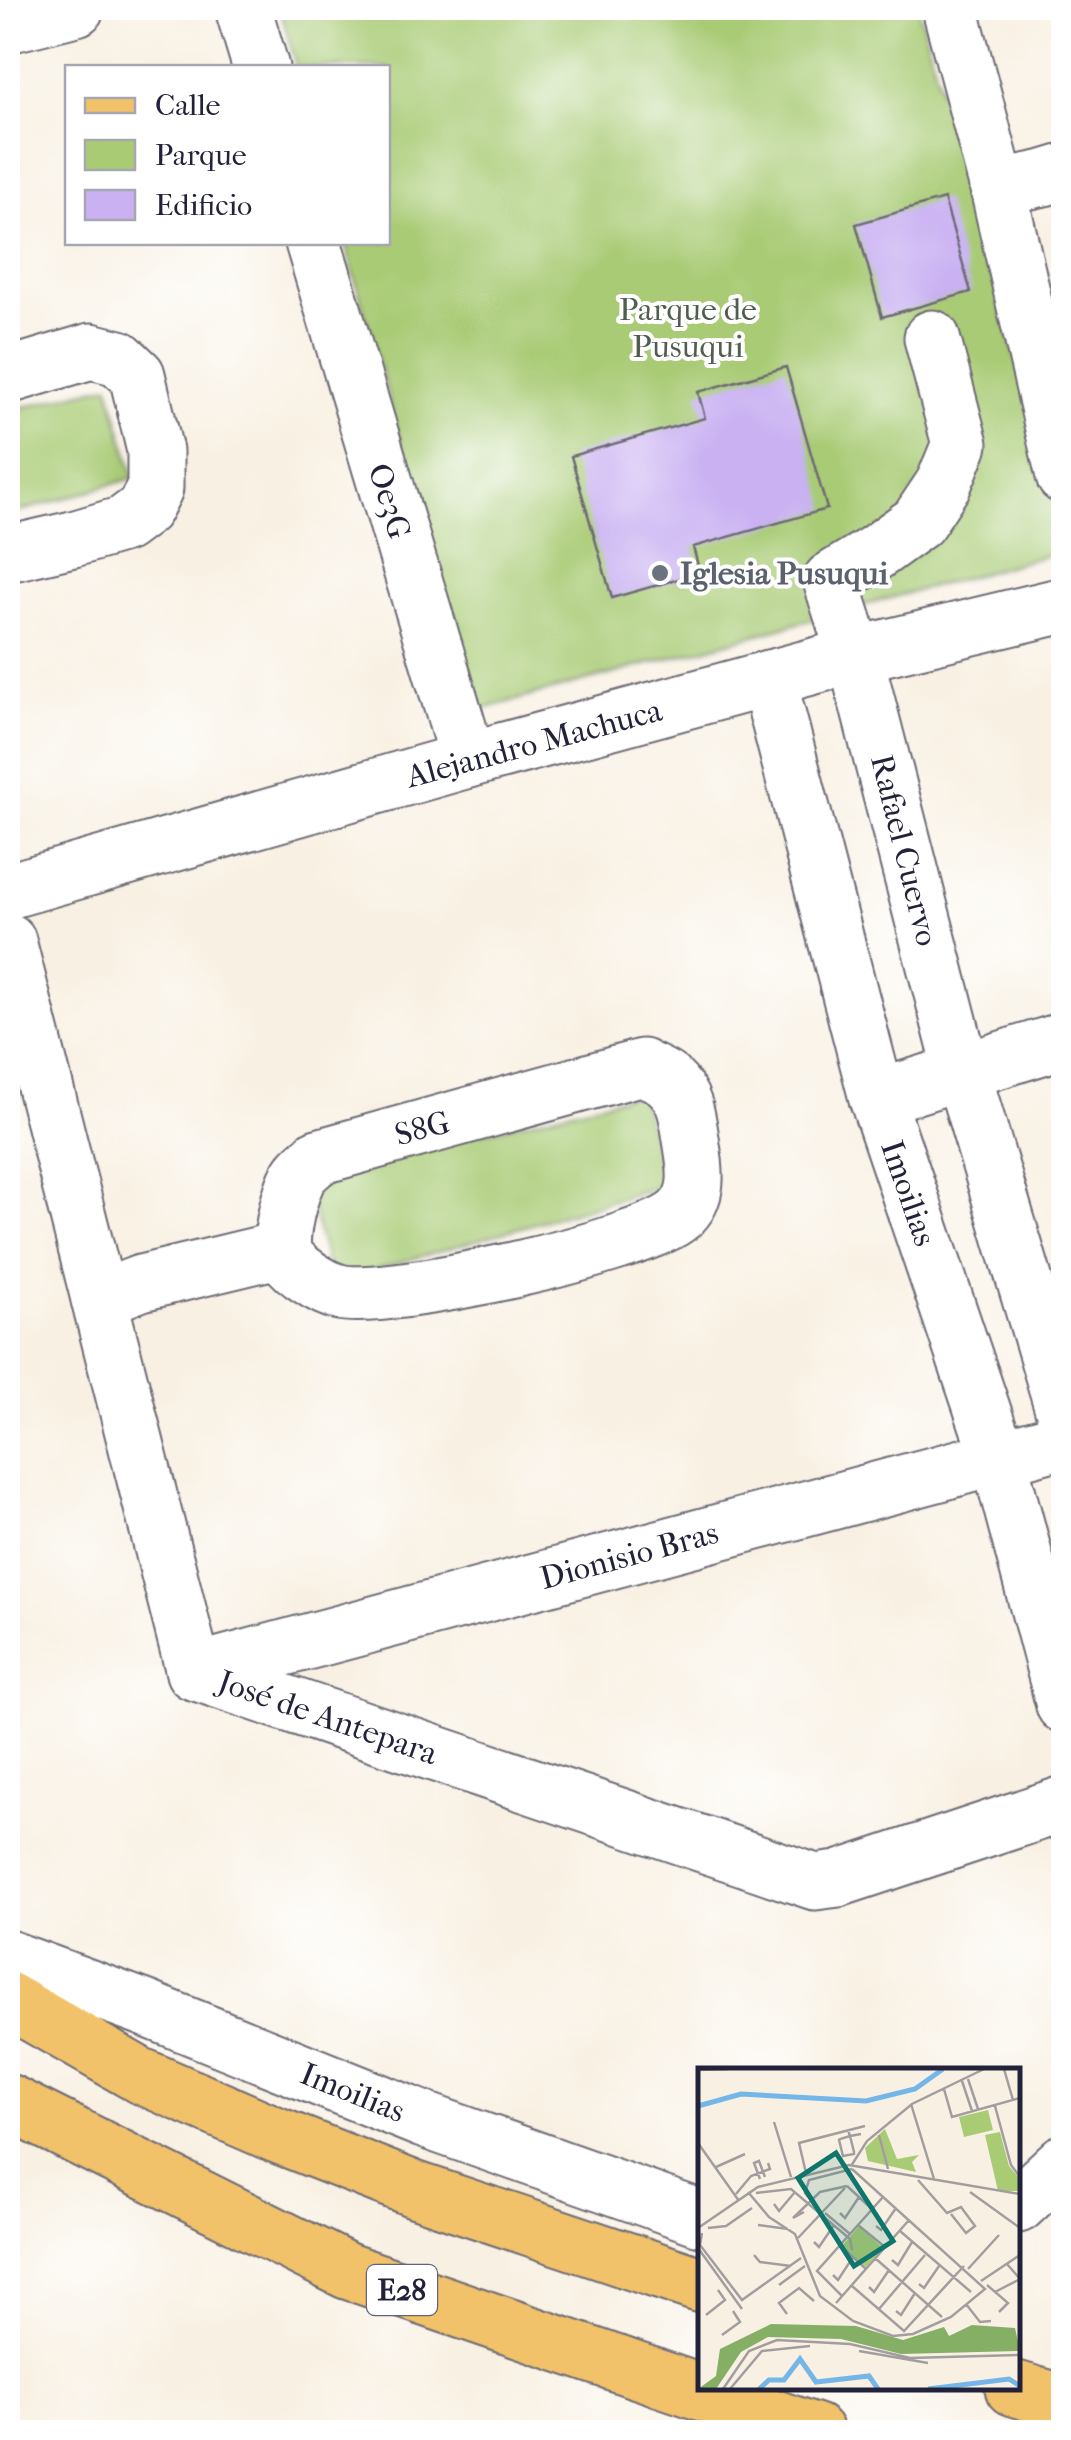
<svg xmlns="http://www.w3.org/2000/svg" width="1071" height="2440" viewBox="0 0 1071 2440" font-family="'IM FELL French Canon',serif">
	<rect width="100%" height="100%" fill="#fff"/>
	<filter id="ink" filterUnits="userSpaceOnUse"><feTurbulence type="fractalNoise" baseFrequency=".01" numOctaves="2"/><feDisplacementMap in="SourceGraphic" scale="20" xChannelSelector="R" yChannelSelector="G"/><feConvolveMatrix kernelMatrix="1 2 1 2 8 2 1 2 1" color-interpolation-filters="sRGB"/></filter>
	<filter id="wash" filterUnits="userSpaceOnUse"><feTurbulence type="fractalNoise" baseFrequency=".0048" numOctaves="4" result="noise"/><feDisplacementMap in="SourceGraphic" scale="40" xChannelSelector="R" yChannelSelector="G"/><feGaussianBlur stdDeviation="2.25" result="paint"/><feColorMatrix in="noise" values="0 0 0 0 0 0 0 0 0 0 0 0 0 0 0 0 0 1.4 0 .05"/><feComposite in="paint" operator="in"/></filter>
	<g filter="url(#wash)">
		<rect width="100%" height="100%" fill="#f8f0e2"/>
		<g fill="#a9cb74" stroke="#667658" stroke-width="2.5">
			<path d="M280 8H918L1063 528V551L476 711 345 243 388 242V68L296 67Z"/>
			<path d="M109 385 134 478 8 515V411Z"/>
			<path d="M640 1093 665 1185 331 1283 304 1177Z"/>
		</g>
		<g id="blocks">
			<g fill="#c9b1f2">
				<path d="M944 199 971 292 882 317 856 224Z"/>
				<path d="M786 367 827 509 693 547 700 573 612 598 571 456 705 418 698 392Z"/>
			</g>
		</g>
	</g>
	<g filter="url(#ink)">
		<use href="#blocks" fill-opacity="0" stroke="#6d6a75" stroke-width="2.5"/>
		<g fill="none" stroke-linecap="round" stroke-linejoin="round">
			<g stroke="#6d6a75" stroke-width="59">
				<g id="minor">
					<path d="M243 8 261 68"/>
					<path d="M950 8 998 188 1064 476"/>
					<path d="M8 25 76 8"/>
					<path d="M998 188 1044 178 1064 172"/>
					<path d="M313 242 468 760"/>
					<path d="M932 338 960 444 944 483 918 522 875 553 831 580 855 655 962 1071 1064 1412"/>
					<path d="M8 376 91 351 119 358 137 375 155 451V488L144 509 124 524 73 539 8 554"/>
					<path d="M768 678 877 1098 998 1456 1064 1705"/>
					<path d="M8 891 468 760 855 655 1064 605"/>
					<path d="M8 941 194 1672"/>
					<path d="M642 1067C650 1072 662 1075 669 1082 687 1098 688 1122 692 1145 696 1170 700 1197 679 1215 643 1247 386 1304 339 1292 322 1288 291 1268 284 1253 278 1238 291 1186 301 1173 306 1167 313 1162 318 1157Z"/>
					<path d="M877 1098 1064 1040"/>
					<path d="M99 1299 141 1283 282 1249"/>
					<path d="M194 1672 815 1882 838 1879 1064 1804"/>
					<path d="M194 1672 1064 1440"/>
					<path d="M8 1958 142 2007 424 2120 701 2218"/>
					<path d="M1018 2205 1064 2162"/>
				</g>
			</g>
			<g stroke="#6d6a75" stroke-width="59">
				<g id="major">
					<path d="M8 2000 139 2075 277 2135 414 2189 701 2285"/>
					<path d="M8 2102 347 2271 816 2432"/>
					<path d="M1013 2388 1064 2403"/>
				</g>
			</g>
			<use href="#minor" stroke="#fff" stroke-width="55"/>
			<use href="#major" stroke="#f2c26a" stroke-width="55"/>
		</g>
	</g>
	<circle fill="#6b7280" stroke="#fff" stroke-width="4" cx="660" cy="573" r="10"/>
	<g text-anchor="middle" stroke-width="8" stroke-linejoin="round" paint-order="stroke">
		<rect fill="#fff" stroke="#646476" stroke-width="2.5" x="367" y="2265" width="70" height="50" rx="8"/>
		<g font-size="30" font-weight="bold" fill="#22223b">
			<text x="402" y="2300">E28</text>
		</g>
		<g font-size="32" fill="#515d4f" stroke="#fff">
			<text x="688" y="320">Parque de<tspan x="688" dy="37">Pusuqui</tspan></text>
		</g>
		<g font-size="32" fill="#22223b" stroke="#fff">
			<text transform="translate(390 501) rotate(73)" y="11">Oe3G</text>
			<text transform="translate(534 743) rotate(-15)" y="11">Alejandro Machuca</text>
			<text transform="translate(905 850) rotate(76)" y="11">Rafael Cuervo</text>
			<text transform="translate(422 1128) rotate(-15)" y="11">S8G</text>
			<text transform="translate(909 1193) rotate(71)" y="11">Imoilias</text>
			<text transform="translate(629 1555) rotate(-15)" y="11">Dionisio Bras</text>
			<text transform="translate(328 1717) rotate(19)" y="11">José de Antepara</text>
			<text transform="translate(353 2092) rotate(22)" y="11">Imoilias</text>
		</g>
		<g font-size="32" font-weight="bold" fill="#5b616d" stroke="#fff" text-anchor="start">
			<text x="680" y="584">Iglesia Pusuqui</text>
		</g>
	</g>
	<g transform="translate(698 2068)">
		<rect width="322" height="322" fill="#f8f0e2"/>
		<path d="M290 42 295 62 266 69 261 49ZM187 61 199 91 221 87 214 94 218 104 170 93 167 80ZM302 64 311 98 322 111V123H300L287 67ZM161 158 185 180 168 199 144 178Z" fill="#a9cb74"/>
		<path d="M73 256 158 258 205 272 246 259 251 268 274 257 317 260 322 283 203 286 143 271 70 269 43 284 18 321H0L18 308 22 281Z" fill="#86af66"/>
		<path fill="none" stroke="#75b6e9" stroke-width="5" d="M0 38 43 26 168 33 217 21 245 1M61 321 71 312H86L102 291 118 314 171 308 180 321M230 321 311 311 322 318"/>
		<path fill="none" stroke="#a29e9f" stroke-width="2.5" d="M306 1 315 32M0 2 31 1M270 11 280 41M264 13 274 43M246 21 254 49 322 30M213 36 236 111M297 38 313 97 322 109M76 54 93 109M150 62 152 68 156 84V86L145 88 141 72 142 71 152 68 163 66M181 67 190 101M0 75 41 133M153 98 169 73 214 36 286 1M18 99 47 86M108 105 101 75 167 58M62 111 56 95 61 93 67 109M220 112 249 145 263 139 277 158 268 165 253 146M149 118 174 141M50 124 71 149 97 166 122 228 155 253 195 268 215 266 253 249 287 221 154 101M272 124 322 160M58 125 93 121 152 171 154 182M38 126 53 108 72 101 70 95M115 135 107 125 111 112 154 101M76 136 81 143 97 124M106 144 95 150 122 124 149 118M127 145 152 166M142 145 147 150 161 129M60 157 90 161M160 157 187 179M178 158 183 162 198 140M0 160 60 119 151 97 322 126M10 160 28 158 54 140M202 163 273 224M4 165 2 177 44 232 103 190M100 170 147 120M116 174 121 179 136 157M142 177 168 201M0 180 44 241M177 190 244 249M194 192 200 197 214 174M61 193 56 187 62 194 93 198M270 201 301 167M135 207 140 212 155 189M283 213 322 187M221 216 226 220 241 198M81 217 107 198M289 217 310 235 301 244M154 218 206 263 266 198M171 219 176 224 191 202M297 224 322 211 309 196M144 228 119 203 185 129M138 235 211 152M268 236 282 254 293 253M181 241 227 187M198 243 203 247 217 225M89 246 81 235 101 220 116 233M8 247 27 232 20 222M24 267 42 254 35 243M161 283 230 295M25 321 51 283 79 272 152 276 212 290 322 287M32 321 64 283 112 278"/>
		<path fill="#0f766e" fill-opacity="0.15" stroke="#0f766e" stroke-width="5" d="M138 85 195 173 156 198 100 110Z"/>
		<rect width="322" height="322" fill="none" stroke="#22223b" stroke-width="5"/>
	</g>
	<rect width="1071" height="2440" fill="none" stroke="#fff" stroke-width="40"/>
	<rect x="65" y="65" width="325" height="180" fill="#ffffff" stroke="#a7a7b1" stroke-width="2.5"/>
	<rect x="85" y="98" width="50" height="15" fill="#f2c26a" stroke="#a7a7b1" stroke-width="2.5"/>
	<text x="155" y="115" font-size="30" fill="#22223b">Calle</text>
	<rect x="85" y="140" width="50" height="30" fill="#a9cb74" stroke="#a7a7b1" stroke-width="2.5"/>
	<text x="155" y="165" font-size="30" fill="#22223b">Parque</text>
	<rect x="85" y="190" width="50" height="30" fill="#c9b1f2" stroke="#a7a7b1" stroke-width="2.5"/>
	<text x="155" y="215" font-size="30" fill="#22223b">Edificio</text>
</svg>
